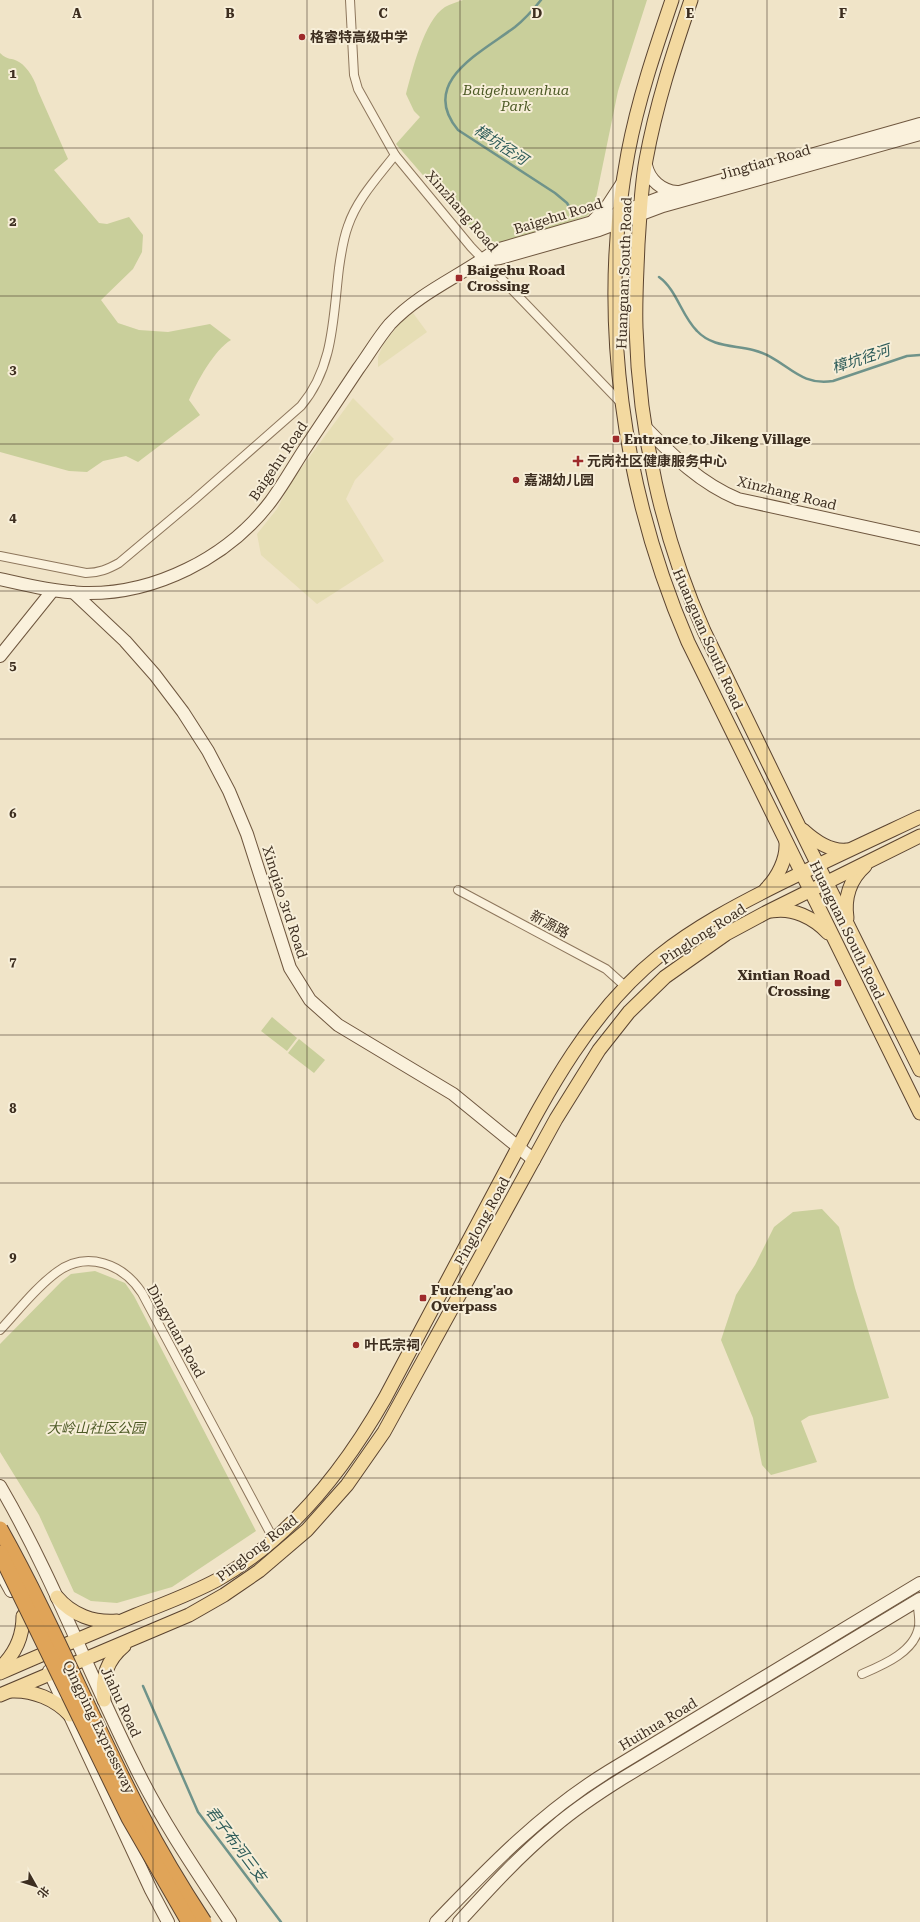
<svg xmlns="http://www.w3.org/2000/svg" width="920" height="1922" viewBox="0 0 920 1922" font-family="'Roboto Serif','Noto Sans SC',serif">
	<rect width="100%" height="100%" fill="#f0e4c8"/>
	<g fill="#e6deb5">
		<path d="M413 313 427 332 378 367V357L383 345 399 324Z"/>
		<path d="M353 398 394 439 355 480 346 499 384 561 317 604 261 555 257 534 277 509 291 482Z"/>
	</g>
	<g fill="#c9cf9b">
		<path d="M463 0H647L618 91 596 198 593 209 587 216 486 248 396 144 420 117 414 111 406 94C412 72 424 20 445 7 450 4 457 2 463 0Z"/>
		<path d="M0 53C8 61 11 57 19 62 28 67 36 82 38 91L68 159 54 170 99 223 107 224 129 217 143 235 142 252 133 269 101 300 118 323 139 330 168 332 210 324 231 340C214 350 197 382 189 400L200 415 138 462 126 456 103 461 87 472 69 471 0 452Z"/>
		<path d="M272 1017 297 1038 287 1051 261 1031Z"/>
		<path d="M299 1039 325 1060 314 1073 288 1053Z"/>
		<path d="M822 1209 839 1227 855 1288 889 1398 809 1416 801 1421 817 1462 771 1475 762 1465 753 1418 721 1340 736 1295 755 1265 774 1227 793 1212Z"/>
		<path d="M95 1271 125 1283 134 1296 256 1531 172 1587 117 1603 91 1601 74 1592 39 1515 0 1452V1344L62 1281 71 1274Z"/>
	</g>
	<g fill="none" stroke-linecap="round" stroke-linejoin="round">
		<g stroke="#6f938a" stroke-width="2.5">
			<path d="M541 0C533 10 525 19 515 27 482 52 418 82 458 130L555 193 567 203 574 215"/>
			<path d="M659 277C677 290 681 315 697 331 712 347 733 345 753 350 786 358 797 387 833 381L907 356 920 355"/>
			<path d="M143 1686 198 1812 281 1922"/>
		</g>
		<g stroke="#8d765c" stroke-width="10">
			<g id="street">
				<path d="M350 0 354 75 358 89 395 155 471 247 622 404"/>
				<path d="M0 556 86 573C99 573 108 569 119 563L194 500 301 406C334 367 333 317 339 268 341 254 343 239 348 226 357 199 378 177 395 155"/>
				<path d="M458 890 606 969 626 987"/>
				<path d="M0 1330C18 1311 35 1288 57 1272 87 1250 123 1264 142 1293L274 1540"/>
				<path d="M862 1674C883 1665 915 1652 919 1626 920 1618 918 1609 917 1601"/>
			</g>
		</g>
		<g stroke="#6f573f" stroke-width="14">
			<g id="secondary">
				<path d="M646 165C649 180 662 191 677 192"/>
				<path d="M594 220 606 208 623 182"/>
				<path d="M484 260 500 258 599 230 663 206 920 134"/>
				<path d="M646 428C674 457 700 483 738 499L920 539"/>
				<path d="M0 579C27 585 55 592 83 593 154 595 228 558 271 501 283 485 293 467 304 450 322 423 340 396 358 369 369 354 378 338 390 324 420 292 461 276 496 250L603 219 662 197 920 124"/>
				<path d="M73 592 125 641 155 675 183 712 208 751 229 791 247 834 290 968 310 1000 338 1025 453 1094 534 1160"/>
				<path d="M0 656 53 590"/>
				<path d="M0 1486C52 1575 88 1672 134 1764 161 1820 196 1871 230 1922"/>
				<path d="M0 1571 11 1591"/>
				<path d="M49 1671 151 1890 168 1922"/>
				<path d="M436 1922C490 1866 542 1812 609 1771L920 1583"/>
				<path d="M459 1922C489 1889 519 1856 554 1827 575 1809 599 1793 623 1778L920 1599"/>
			</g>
		</g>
		<g stroke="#5b4430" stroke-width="15">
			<g id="primary">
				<path d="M672 0C655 50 638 100 628 153 597 316 623 491 688 642L920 1113"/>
				<path d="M691 0C673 53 656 105 646 160 641 187 640 216 638 244 637 272 635 300 636 328 639 431 662 537 704 631L811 851 920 1070"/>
				<path d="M803 830C815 841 830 852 847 850"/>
				<path d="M766 889C778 877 787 859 786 842"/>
				<path d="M772 911C792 907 814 918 828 933"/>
				<path d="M847 918C844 898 850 879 865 866"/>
				<path d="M57 1597C72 1615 94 1623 117 1621"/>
				<path d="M0 1668C15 1654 23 1637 23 1616"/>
				<path d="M0 1673C45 1653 91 1634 136 1615 163 1604 191 1594 217 1580 290 1539 344 1470 385 1398 422 1329 458 1260 495 1191 540 1107 583 1017 659 956 695 927 737 905 779 884 825 861 873 839 920 817"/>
				<path d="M11 1691C33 1690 55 1699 70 1715"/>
				<path d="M0 1695 189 1615 224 1595 259 1571 307 1530 347 1485 384 1432 556 1119 599 1050 629 1012 665 977 726 934 765 913 920 836"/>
				<path d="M104 1700C101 1679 107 1660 124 1646"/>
			</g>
		</g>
		<use href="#street" stroke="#faf1dc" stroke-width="8"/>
		<use href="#secondary" stroke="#faf1dc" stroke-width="12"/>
		<use href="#primary" stroke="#f3d9a0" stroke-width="13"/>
		<g stroke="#5b4430" stroke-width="17" stroke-linecap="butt">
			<g id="highway-bridge">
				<path d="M0 1529C52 1622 92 1721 141 1815 160 1852 181 1887 204 1922"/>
				<path d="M0 1553 129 1818 189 1922"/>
			</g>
		</g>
		<use href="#highway-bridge" stroke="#e0a458" stroke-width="15"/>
	</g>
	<path fill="none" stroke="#3d2e20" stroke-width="1" stroke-opacity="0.55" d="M153 0V1922M307 0V1922M460 0V1922M613 0V1922M767 0V1922M0 148H920M0 296H920M0 444H920M0 591H920M0 739H920M0 887H920M0 1035H920M0 1183H920M0 1331H920M0 1478H920M0 1626H920M0 1774H920"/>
	<g fill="#9e2a2b" stroke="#f7eed8" stroke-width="1.5">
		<circle cx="302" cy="37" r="4"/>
		<rect x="455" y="274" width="8" height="8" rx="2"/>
		<rect x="612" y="435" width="8" height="8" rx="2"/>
		<path d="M576 455h4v4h4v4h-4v4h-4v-4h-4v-4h4z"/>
		<circle cx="516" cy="480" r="4"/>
		<rect x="834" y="979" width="8" height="8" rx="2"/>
		<rect x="419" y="1294" width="8" height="8" rx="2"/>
		<circle cx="356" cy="1345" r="4"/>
	</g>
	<g text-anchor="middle" stroke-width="4" stroke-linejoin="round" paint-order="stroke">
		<g font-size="14" font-weight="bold" fill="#3d2e20" stroke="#f7eed8" text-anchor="start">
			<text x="310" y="42">格睿特高级中学</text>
			<text x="467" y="275">Baigehu Road<tspan x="467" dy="16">Crossing</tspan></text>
			<text x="624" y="444">Entrance to Jikeng Village</text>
			<text x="587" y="466">元岗社区健康服务中心</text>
			<text x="524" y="485">嘉湖幼儿园</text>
			<text x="830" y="980" text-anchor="end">Xintian Road<tspan x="830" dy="16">Crossing</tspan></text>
			<text x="431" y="1295">Fucheng'ao<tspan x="431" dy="16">Overpass</tspan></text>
			<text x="364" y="1350">叶氏宗祠</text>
		</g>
		<g font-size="14" font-style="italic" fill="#4d5a26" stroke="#f7eed8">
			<text x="516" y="95">Baigehuwenhua<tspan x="516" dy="16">Park</tspan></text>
			<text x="96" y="1433">大岭山社区公园</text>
		</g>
		<g font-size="14" fill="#3d2e20" stroke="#f7eed8">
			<text transform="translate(765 162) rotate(-16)" y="5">Jingtian Road</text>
			<text transform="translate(462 211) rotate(49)" y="5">Xinzhang Road</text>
			<text transform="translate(558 216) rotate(-17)" y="5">Baigehu Road</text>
			<text transform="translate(624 273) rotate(-88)" y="5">Huanguan South Road</text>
			<text transform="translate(278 461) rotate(-56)" y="5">Baigehu Road</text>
			<text transform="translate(787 493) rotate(14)" y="5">Xinzhang Road</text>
			<text transform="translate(708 639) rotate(66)" y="5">Huanguan South Road</text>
			<text transform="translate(285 902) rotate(72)" y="5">Xinqiao 3rd Road</text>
			<text transform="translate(550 924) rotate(28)" y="5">新源路</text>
			<text transform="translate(847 930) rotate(64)" y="5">Huanguan South Road</text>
			<text transform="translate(703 934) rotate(-33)" y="5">Pinglong Road</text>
			<text transform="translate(482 1221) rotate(-61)" y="5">Pinglong Road</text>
			<text transform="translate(176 1331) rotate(61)" y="5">Dingyuan Road</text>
			<text transform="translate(257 1548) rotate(-38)" y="5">Pinglong Road</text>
			<text transform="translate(121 1702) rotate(65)" y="5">Jiahu Road</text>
			<text transform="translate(658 1724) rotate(-31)" y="5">Huihua Road</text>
			<text transform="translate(99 1727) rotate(64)" y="5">Qingping Expressway</text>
		</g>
		<g font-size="15" font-style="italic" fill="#2f5d5a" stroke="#f7eed8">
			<text transform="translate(501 145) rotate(33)" y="5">樟坑径河</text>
			<text transform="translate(861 359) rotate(-18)" y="5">樟坑径河</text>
			<text transform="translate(236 1844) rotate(53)" y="5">君子布河三支</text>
		</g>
	</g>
	<g font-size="13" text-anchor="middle" font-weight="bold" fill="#3d2e20" stroke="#f7eed8" stroke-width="4" stroke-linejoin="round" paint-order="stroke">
		<text x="77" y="18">A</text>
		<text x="230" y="18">B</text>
		<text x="383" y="18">C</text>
		<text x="537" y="18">D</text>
		<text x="690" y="18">E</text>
		<text x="843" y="18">F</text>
		<text x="13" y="78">1</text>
		<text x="13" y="226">2</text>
		<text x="13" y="374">3</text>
		<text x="13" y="522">4</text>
		<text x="13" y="670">5</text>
		<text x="13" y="818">6</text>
		<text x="13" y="966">7</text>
		<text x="13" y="1113">8</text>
		<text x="13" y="1261">9</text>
	</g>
	<g transform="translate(36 1886) rotate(129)" stroke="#f7eed8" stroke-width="3" paint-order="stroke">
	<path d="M0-3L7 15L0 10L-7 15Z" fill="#3d2e20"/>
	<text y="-6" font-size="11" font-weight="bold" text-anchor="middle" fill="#3d2e20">北</text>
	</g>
</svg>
